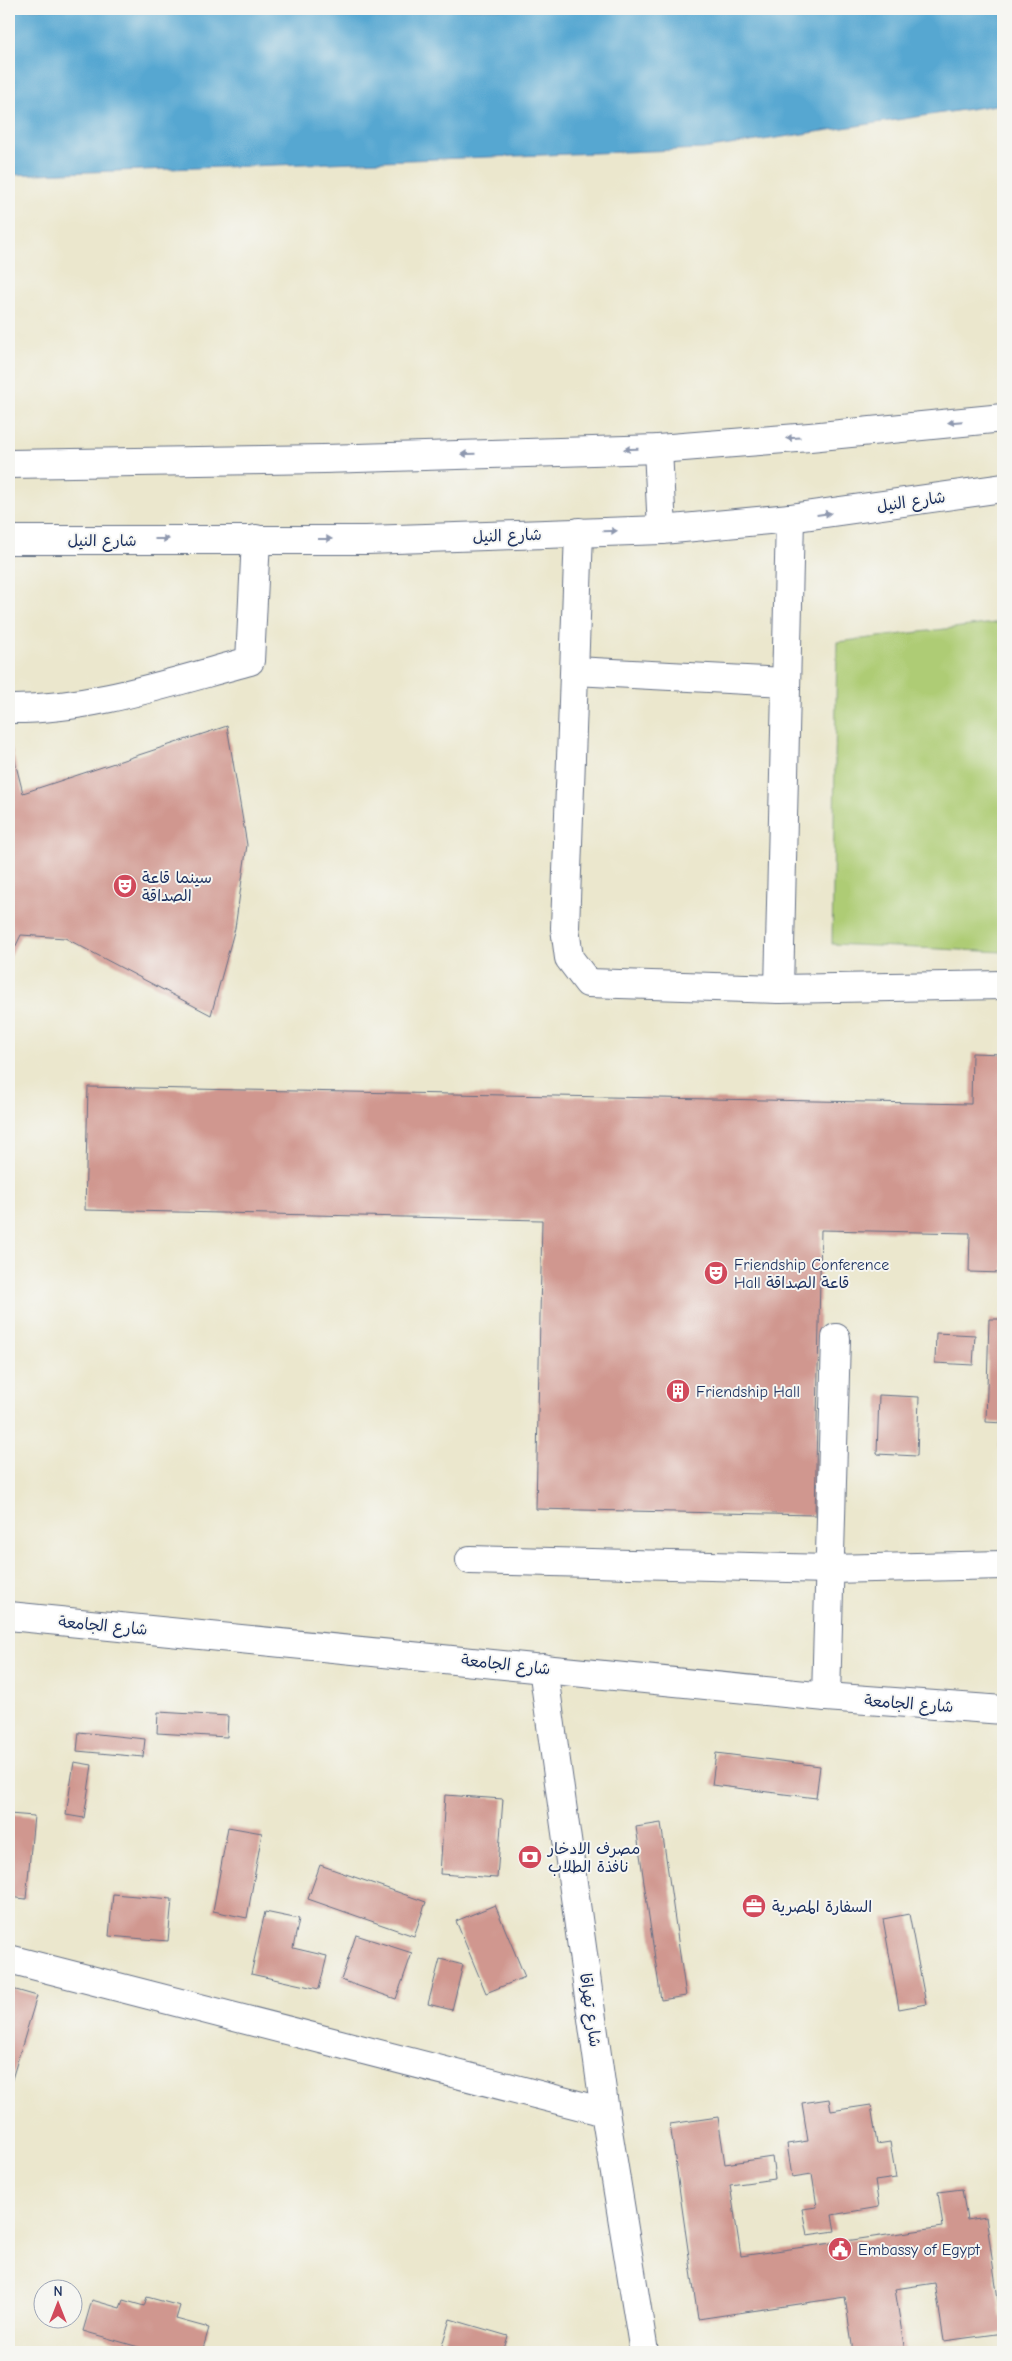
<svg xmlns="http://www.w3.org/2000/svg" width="1012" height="2361" viewBox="0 0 1012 2361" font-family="'Comic Neue','Playpen Sans Arabic',sans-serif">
	<rect width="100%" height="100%" fill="#f6f6f2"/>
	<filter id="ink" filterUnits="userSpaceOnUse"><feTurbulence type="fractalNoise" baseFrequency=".02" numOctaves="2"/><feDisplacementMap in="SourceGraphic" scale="10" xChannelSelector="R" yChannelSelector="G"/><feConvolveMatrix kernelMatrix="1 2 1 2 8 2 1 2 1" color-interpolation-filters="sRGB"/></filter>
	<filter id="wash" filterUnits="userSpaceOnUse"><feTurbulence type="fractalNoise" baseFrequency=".0096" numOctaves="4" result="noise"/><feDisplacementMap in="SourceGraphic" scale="20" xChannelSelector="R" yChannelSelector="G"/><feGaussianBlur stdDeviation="1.12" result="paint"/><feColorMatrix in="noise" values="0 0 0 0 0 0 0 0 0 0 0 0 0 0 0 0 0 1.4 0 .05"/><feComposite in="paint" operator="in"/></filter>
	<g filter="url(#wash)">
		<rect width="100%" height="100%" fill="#ebe7cd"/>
		<path fill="#aecc74" stroke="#647e69" d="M1003 622V952L832 944 837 642Z"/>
		<path fill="#56a7d1" stroke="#386b98" d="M9 9H1003V104L703 149 9 175Z"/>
		<g id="blocks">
			<g fill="#d0978f">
				<path d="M227 726 247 845 235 928 211 1015 65 938 21 935 9 960V738L23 793Z"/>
				<path d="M972 1053 1003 1054V1273L969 1272 970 1233 821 1230 815 1515 536 1509 542 1220 85 1210 88 1087 971 1104Z"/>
				<path d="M989 1319H1003V1423L986 1422Z"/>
				<path d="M936 1333 975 1335 973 1365 935 1363Z"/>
				<path d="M879 1395 919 1397 917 1456 877 1454Z"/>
				<path d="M1000 1435H1003V1454H999Z"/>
				<path d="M158 1712 228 1716 227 1737 157 1733Z"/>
				<path d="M79 1732 145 1739 143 1757 77 1751Z"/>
				<path d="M716 1753 820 1766 816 1798 712 1785Z"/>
				<path d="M74 1762 92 1765 84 1818 66 1815Z"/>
				<path d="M445 1795 503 1799 497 1878 440 1874Z"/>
				<path d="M9 1814 34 1816 26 1899 9 1897Z"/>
				<path d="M661 1823 686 1996 661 2000 636 1827Z"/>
				<path d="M228 1827 262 1833 247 1918 213 1911Z"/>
				<path d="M320 1865 426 1902 414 1936 308 1899Z"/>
				<path d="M113 1894 172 1899 168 1941 109 1936Z"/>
				<path d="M495 1905 525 1977 486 1993 456 1921Z"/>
				<path d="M265 1912 299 1919 293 1948 327 1956 319 1989 251 1974Z"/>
				<path d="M909 1914 926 2004 899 2009 883 1919Z"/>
				<path d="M356 1935 412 1953 396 1999 341 1980Z"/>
				<path d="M440 1959 463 1965 452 2010 428 2004Z"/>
				<path d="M9 1988 37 1996 9 2089Z"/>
				<path d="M829 2099 831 2111 871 2105 877 2144 890 2142 896 2178 875 2181 879 2207 832 2215 835 2231 807 2235 802 2209 817 2207 812 2174 792 2177 787 2144 808 2141 802 2103Z"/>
				<path d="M718 2117 725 2164 772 2157 775 2179 730 2185 741 2256 943 2227 938 2192 962 2189 967 2220 986 2217 1003 2333 944 2341 935 2283 895 2289 905 2352H853L845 2297 698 2319 670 2124Z"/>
				<path d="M147 2297 180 2306 176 2319 209 2328 202 2352 188 2348 186 2352H148L149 2350 83 2331 92 2300 120 2308 123 2300 144 2306Z"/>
				<path d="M450 2319 508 2336 503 2352H440Z"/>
			</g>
		</g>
	</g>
	<g filter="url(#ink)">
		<use href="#blocks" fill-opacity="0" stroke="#646f85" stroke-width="1"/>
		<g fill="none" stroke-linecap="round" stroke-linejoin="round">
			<g stroke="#646f85" stroke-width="30">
				<g id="minor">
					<path d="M579 532 565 928 569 958 588 983 779 989 1003 985"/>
					<path d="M575 671 785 682"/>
					<path d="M9 709C91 710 171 682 250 661L256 539"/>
					<path d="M779 989 790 518"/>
					<path d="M470 1560 830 1569 1003 1565"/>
					<path d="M543 1668 605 2112 644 2352"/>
					<path d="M826 1697 836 1338"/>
					<path d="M9 1959 605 2112"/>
				</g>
			</g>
			<g stroke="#646f85" stroke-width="30">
				<g id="major">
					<path d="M658 449 662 530"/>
					<path d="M9 464 324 459 658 449 810 437 1003 418"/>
					<path d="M9 540H366L662 530 790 518 1003 488"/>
					<path d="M9 1616 826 1697 1003 1710"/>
				</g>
			</g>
			<use href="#minor" stroke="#fff" stroke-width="28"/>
			<use href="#major" stroke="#fff" stroke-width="28"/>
		</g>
		<defs><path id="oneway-solid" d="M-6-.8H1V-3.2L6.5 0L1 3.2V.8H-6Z" transform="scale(1.25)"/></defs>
		<g fill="#8d97ae">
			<use href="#oneway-solid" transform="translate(955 422) rotate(175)"/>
			<use href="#oneway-solid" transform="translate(793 438) rotate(176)"/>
			<use href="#oneway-solid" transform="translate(631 449) rotate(179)"/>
			<use href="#oneway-solid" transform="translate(468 454) rotate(178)"/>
			<use href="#oneway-solid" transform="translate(824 514) rotate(-8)"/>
			<use href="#oneway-solid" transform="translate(610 531) rotate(-2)"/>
			<use href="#oneway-solid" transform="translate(162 539)"/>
			<use href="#oneway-solid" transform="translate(325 539)"/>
		</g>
	</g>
	<defs>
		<g id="theatre-disc" transform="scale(1.25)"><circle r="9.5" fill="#d1495b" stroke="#f6f6f2"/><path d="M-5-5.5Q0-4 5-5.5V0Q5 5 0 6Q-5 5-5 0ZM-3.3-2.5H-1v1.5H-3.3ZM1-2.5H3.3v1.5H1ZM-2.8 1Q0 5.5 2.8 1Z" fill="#fff"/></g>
		<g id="building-disc" transform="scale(1.25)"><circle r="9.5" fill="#d1495b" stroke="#f6f6f2"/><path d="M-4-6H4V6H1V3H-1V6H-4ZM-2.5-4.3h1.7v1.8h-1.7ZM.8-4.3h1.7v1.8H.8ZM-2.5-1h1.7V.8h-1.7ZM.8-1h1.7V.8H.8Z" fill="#fff"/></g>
		<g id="bank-disc" transform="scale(1.25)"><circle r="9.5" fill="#d1495b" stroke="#f6f6f2"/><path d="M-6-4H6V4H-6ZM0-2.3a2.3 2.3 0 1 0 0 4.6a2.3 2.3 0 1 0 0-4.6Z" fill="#fff"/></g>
		<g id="office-disc" transform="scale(1.25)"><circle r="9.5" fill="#d1495b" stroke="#f6f6f2"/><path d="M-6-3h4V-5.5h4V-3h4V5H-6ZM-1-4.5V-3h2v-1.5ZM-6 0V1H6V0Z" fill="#fff"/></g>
		<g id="civic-disc" transform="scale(1.25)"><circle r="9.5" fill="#d1495b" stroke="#f6f6f2"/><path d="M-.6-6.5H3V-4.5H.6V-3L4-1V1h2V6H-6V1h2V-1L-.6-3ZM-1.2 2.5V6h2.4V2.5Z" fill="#fff"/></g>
	</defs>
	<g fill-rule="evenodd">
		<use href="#theatre-disc" x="125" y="886"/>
		<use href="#theatre-disc" x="716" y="1273"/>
		<use href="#building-disc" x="678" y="1391"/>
		<use href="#bank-disc" x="530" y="1857"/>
		<use href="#office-disc" x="754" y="1906"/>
		<use href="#civic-disc" x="840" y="2249"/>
	</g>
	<g text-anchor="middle" stroke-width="4" stroke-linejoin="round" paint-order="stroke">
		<g font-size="16" fill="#1b2f5e" stroke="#f6f6f2">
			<text transform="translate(911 501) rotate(-8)" y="6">شارع النيل</text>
			<text transform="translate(507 535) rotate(-2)" y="6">شارع النيل</text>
			<text x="102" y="546">شارع النيل</text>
			<text transform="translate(103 1625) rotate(5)" y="6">شارع الجامعة</text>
			<text transform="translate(506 1664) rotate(6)" y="6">شارع الجامعة</text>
			<text transform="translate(909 1703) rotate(4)" y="6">شارع الجامعة</text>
			<text transform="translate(591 2010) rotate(82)" y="6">شارع تهراقا</text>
		</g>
		<g font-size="16" fill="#1b2f5e" stroke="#f6f6f2" text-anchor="start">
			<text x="142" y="883">سينما قاعة<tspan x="142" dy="18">الصداقة</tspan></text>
			<text x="734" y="1270">Friendship Conference<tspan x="734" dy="18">Hall قاعة الصداقة</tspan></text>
			<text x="696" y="1397">Friendship Hall</text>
			<text x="548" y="1854">مصرف الادخار<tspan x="548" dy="18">نافذة الطلاب</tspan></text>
			<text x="772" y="1912">السفارة المصرية</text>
			<text x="858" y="2255">Embassy of Egypt</text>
		</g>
	</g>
	<rect width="1012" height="2361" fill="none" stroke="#f6f6f2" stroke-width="30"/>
	<g transform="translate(58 2304)"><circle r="24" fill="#f6f6f2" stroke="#9ea6b7"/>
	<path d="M0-4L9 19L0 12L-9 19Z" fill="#d1495b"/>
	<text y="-8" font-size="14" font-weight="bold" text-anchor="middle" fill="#1b2f5e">N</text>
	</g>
</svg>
